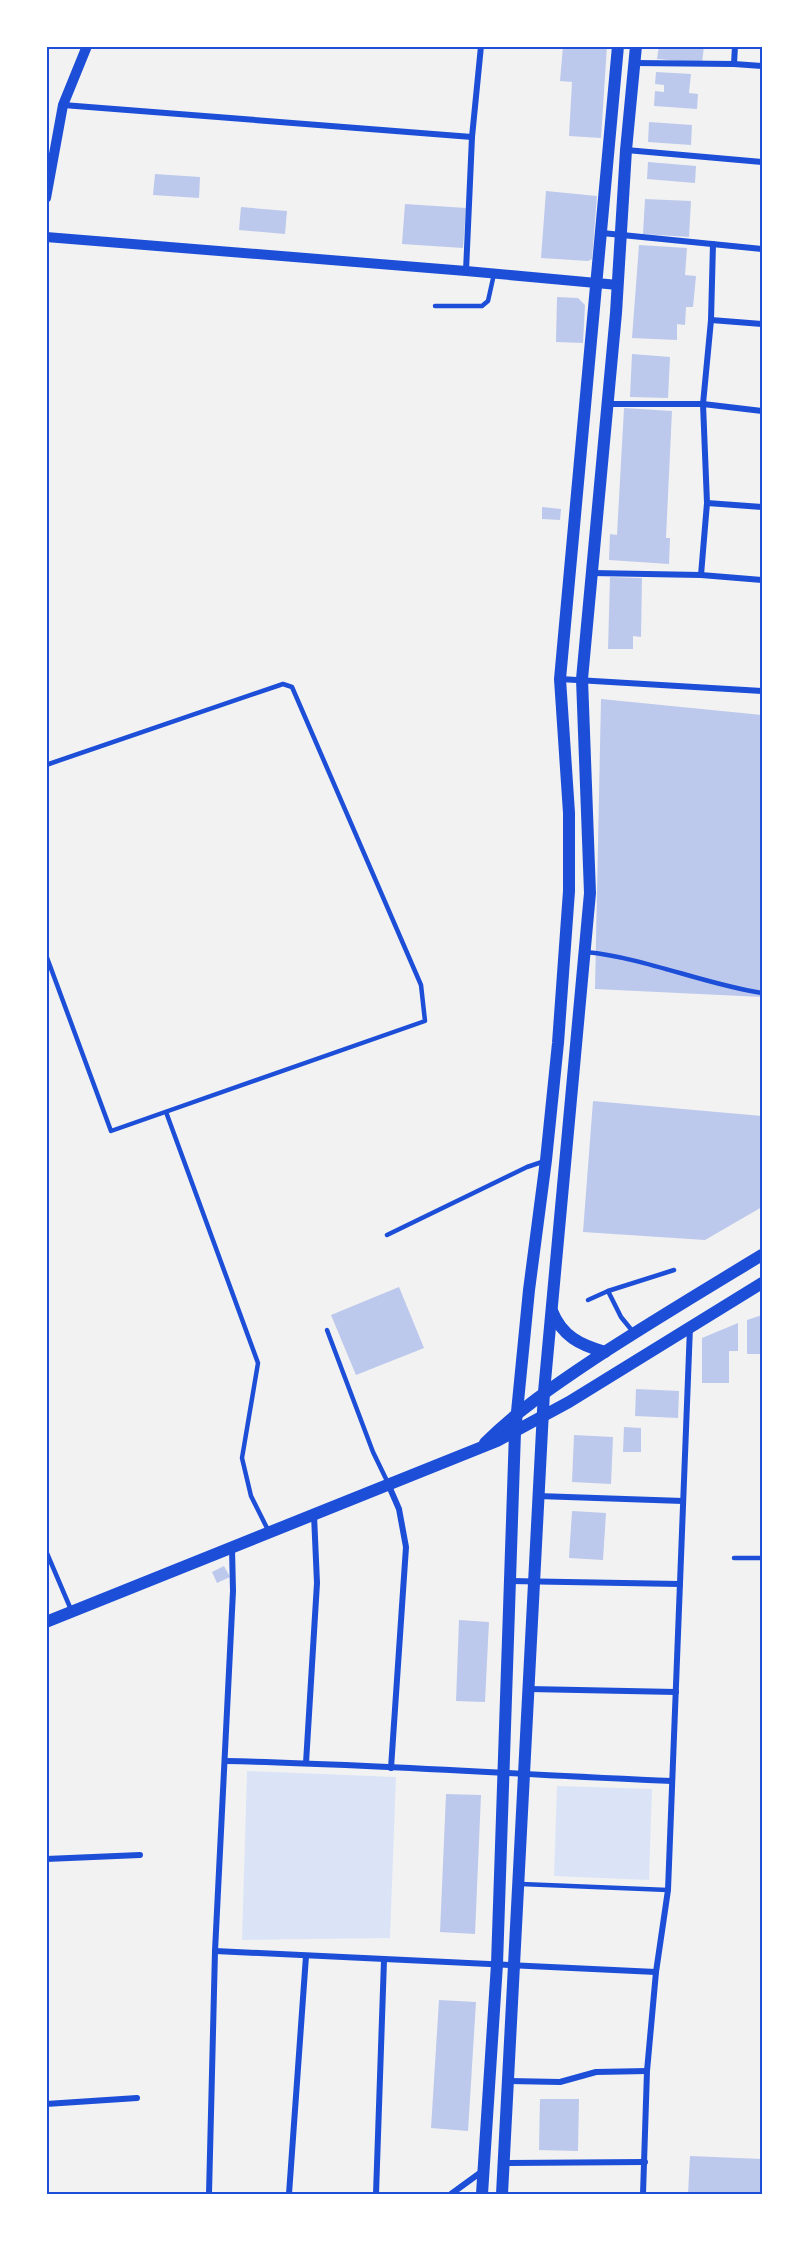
<svg xmlns="http://www.w3.org/2000/svg" width="809" height="2241" viewBox="0 0 809 2241" font-family="Cabin,sans-serif">
	<rect width="100%" height="100%" fill="#f2f2f2"/>
	<g fill="#dbe4f7">
		<path d="M247 1771 396 1777 390 1938 242 1940Z"/>
		<path d="M557 1786 652 1789 649 1880 554 1876Z"/>
	</g>
	<g fill="#bdc9ec">
		<path d="M563 46H607L601 138 569 136 572 82 560 81Z"/>
		<path d="M659 46H704L702 63 657 59Z"/>
		<path d="M656 72 691 74 689 93 698 94 697 109 654 106 655 91 664 92V85L655 84Z"/>
		<path d="M649 122 692 125 691 145 648 142Z"/>
		<path d="M648 162 696 166 695 183 647 179Z"/>
		<path d="M155 174 200 177 199 198 153 195Z"/>
		<path d="M546 191 597 196 592 259 588 261 541 258Z"/>
		<path d="M645 199 691 201 689 237 643 234Z"/>
		<path d="M405 204 466 208 463 248 402 244Z"/>
		<path d="M241 207 287 211 285 234 239 230Z"/>
		<path d="M639 245 687 248 685 275 696 276 693 307H686L685 325 677 324V340L632 338Z"/>
		<path d="M557 297 578 298 585 305 583 343 556 342Z"/>
		<path d="M632 354 670 357 668 398 630 397Z"/>
		<path d="M624 408 672 411 666 538H670L669 564 609 560 610 534 617 535Z"/>
		<path d="M542 507 561 509 560 520 542 519Z"/>
		<path d="M610 577 642 578 641 637 633 636V649H608Z"/>
		<path d="M601 699 762 715V997L595 989Z"/>
		<path d="M593 1101 762 1116V1207L705 1240 583 1232Z"/>
		<path d="M399 1287 424 1348 356 1375 331 1315Z"/>
		<path d="M762 1315V1354H747V1320Z"/>
		<path d="M738 1323V1351H729V1383H702V1338Z"/>
		<path d="M636 1389 679 1391 678 1418 635 1416Z"/>
		<path d="M624 1427 641 1428V1452H623Z"/>
		<path d="M574 1435 613 1437 611 1484 572 1482Z"/>
		<path d="M572 1511 606 1513 603 1560 569 1558Z"/>
		<path d="M224 1566 230 1577 217 1583 212 1572Z"/>
		<path d="M459 1620 489 1622 485 1702 456 1701Z"/>
		<path d="M446 1794 481 1795 475 1934 440 1932Z"/>
		<path d="M439 2000 476 2002 468 2131 431 2128Z"/>
		<path d="M540 2099H579L578 2151 539 2150Z"/>
		<path d="M690 2156 762 2159V2194H688Z"/>
	</g>
	<g fill="none" stroke-linecap="round" stroke-linejoin="round">
		<g stroke="#1d4ed8" stroke-width="4.5">
			<path d="M435 306H482L488 301 494 274"/>
			<path d="M46 765 283 684 292 687 421 985 425 1021 111 1131 46 955"/>
			<path d="M586 952C646 958 703 984 762 993"/>
			<path d="M166 1112 258 1363 242 1458 251 1496 268 1530"/>
			<path d="M387 1235 527 1167 545 1161"/>
			<path d="M588 1300 608 1291"/>
			<path d="M327 1330 373 1452 388 1483"/>
			<path d="M634 1333 621 1317 608 1291 674 1270"/>
			<path d="M46 1551 72 1612"/>
			<path d="M734 1558H762"/>
			<path d="M521 1884 668 1890"/>
		</g>
		<g stroke="#1d4ed8" stroke-width="6">
			<path d="M635 63 734 64 762 66"/>
			<path d="M734 64 735 46"/>
			<path d="M63 105 472 137"/>
			<path d="M626 150 762 162"/>
			<path d="M602 233 762 249"/>
			<path d="M466 271 472 137 481 46"/>
			<path d="M711 320 762 324"/>
			<path d="M607 404H703L762 411"/>
			<path d="M707 503 762 507"/>
			<path d="M592 573 701 575 762 580"/>
			<path d="M701 575 707 503 703 404 711 320 713 244"/>
			<path d="M560 679 762 691"/>
			<path d="M389 1486 399 1509 406 1547 391 1768"/>
			<path d="M538 1496 683 1501"/>
			<path d="M510 1581 680 1584"/>
			<path d="M529 1689 676 1692"/>
			<path d="M226 1761C375 1764 524 1775 672 1781"/>
			<path d="M306 1763 317 1583 314 1515"/>
			<path d="M46 1859 140 1855"/>
			<path d="M215 1951 656 1972"/>
			<path d="M509 2081 560 2082 596 2072 647 2071"/>
			<path d="M46 2104 137 2098"/>
			<path d="M505 2163 645 2162"/>
			<path d="M209 2194 215 1951 233 1591 232 1548"/>
			<path d="M289 2194 306 1956"/>
			<path d="M376 2194 384 1960"/>
			<path d="M451 2194 484 2170"/>
			<path d="M643 2194 647 2071 656 1972 668 1890 690 1327"/>
		</g>
		<g stroke="#1d4ed8" stroke-width="10">
			<path d="M46 198 63 105 87 46"/>
			<path d="M46 237 466 271 618 285"/>
		</g>
		<g stroke="#1d4ed8" stroke-width="12">
			<path d="M552 1311C562 1336 580 1345 605 1352"/>
			<path d="M485 1443C518 1410 555 1385 594 1359 649 1323 706 1289 762 1255"/>
			<path d="M46 1622 497 1441 569 1402 762 1283"/>
			<path d="M482 2194 497 1964 515 1432 529 1290 546 1160 558 1043 569 891V813L560 679 618 46"/>
			<path d="M502 2194 544 1392 590 893 582 679 616 313 626 150 636 46"/>
		</g>
	</g>
	<rect width="809" height="2241" fill="none" stroke="#ffffff" stroke-width="96"/>
	<rect x="48" y="48" width="713" height="2145" fill="none" stroke="#1d4ed8" stroke-width="2"/>
</svg>
